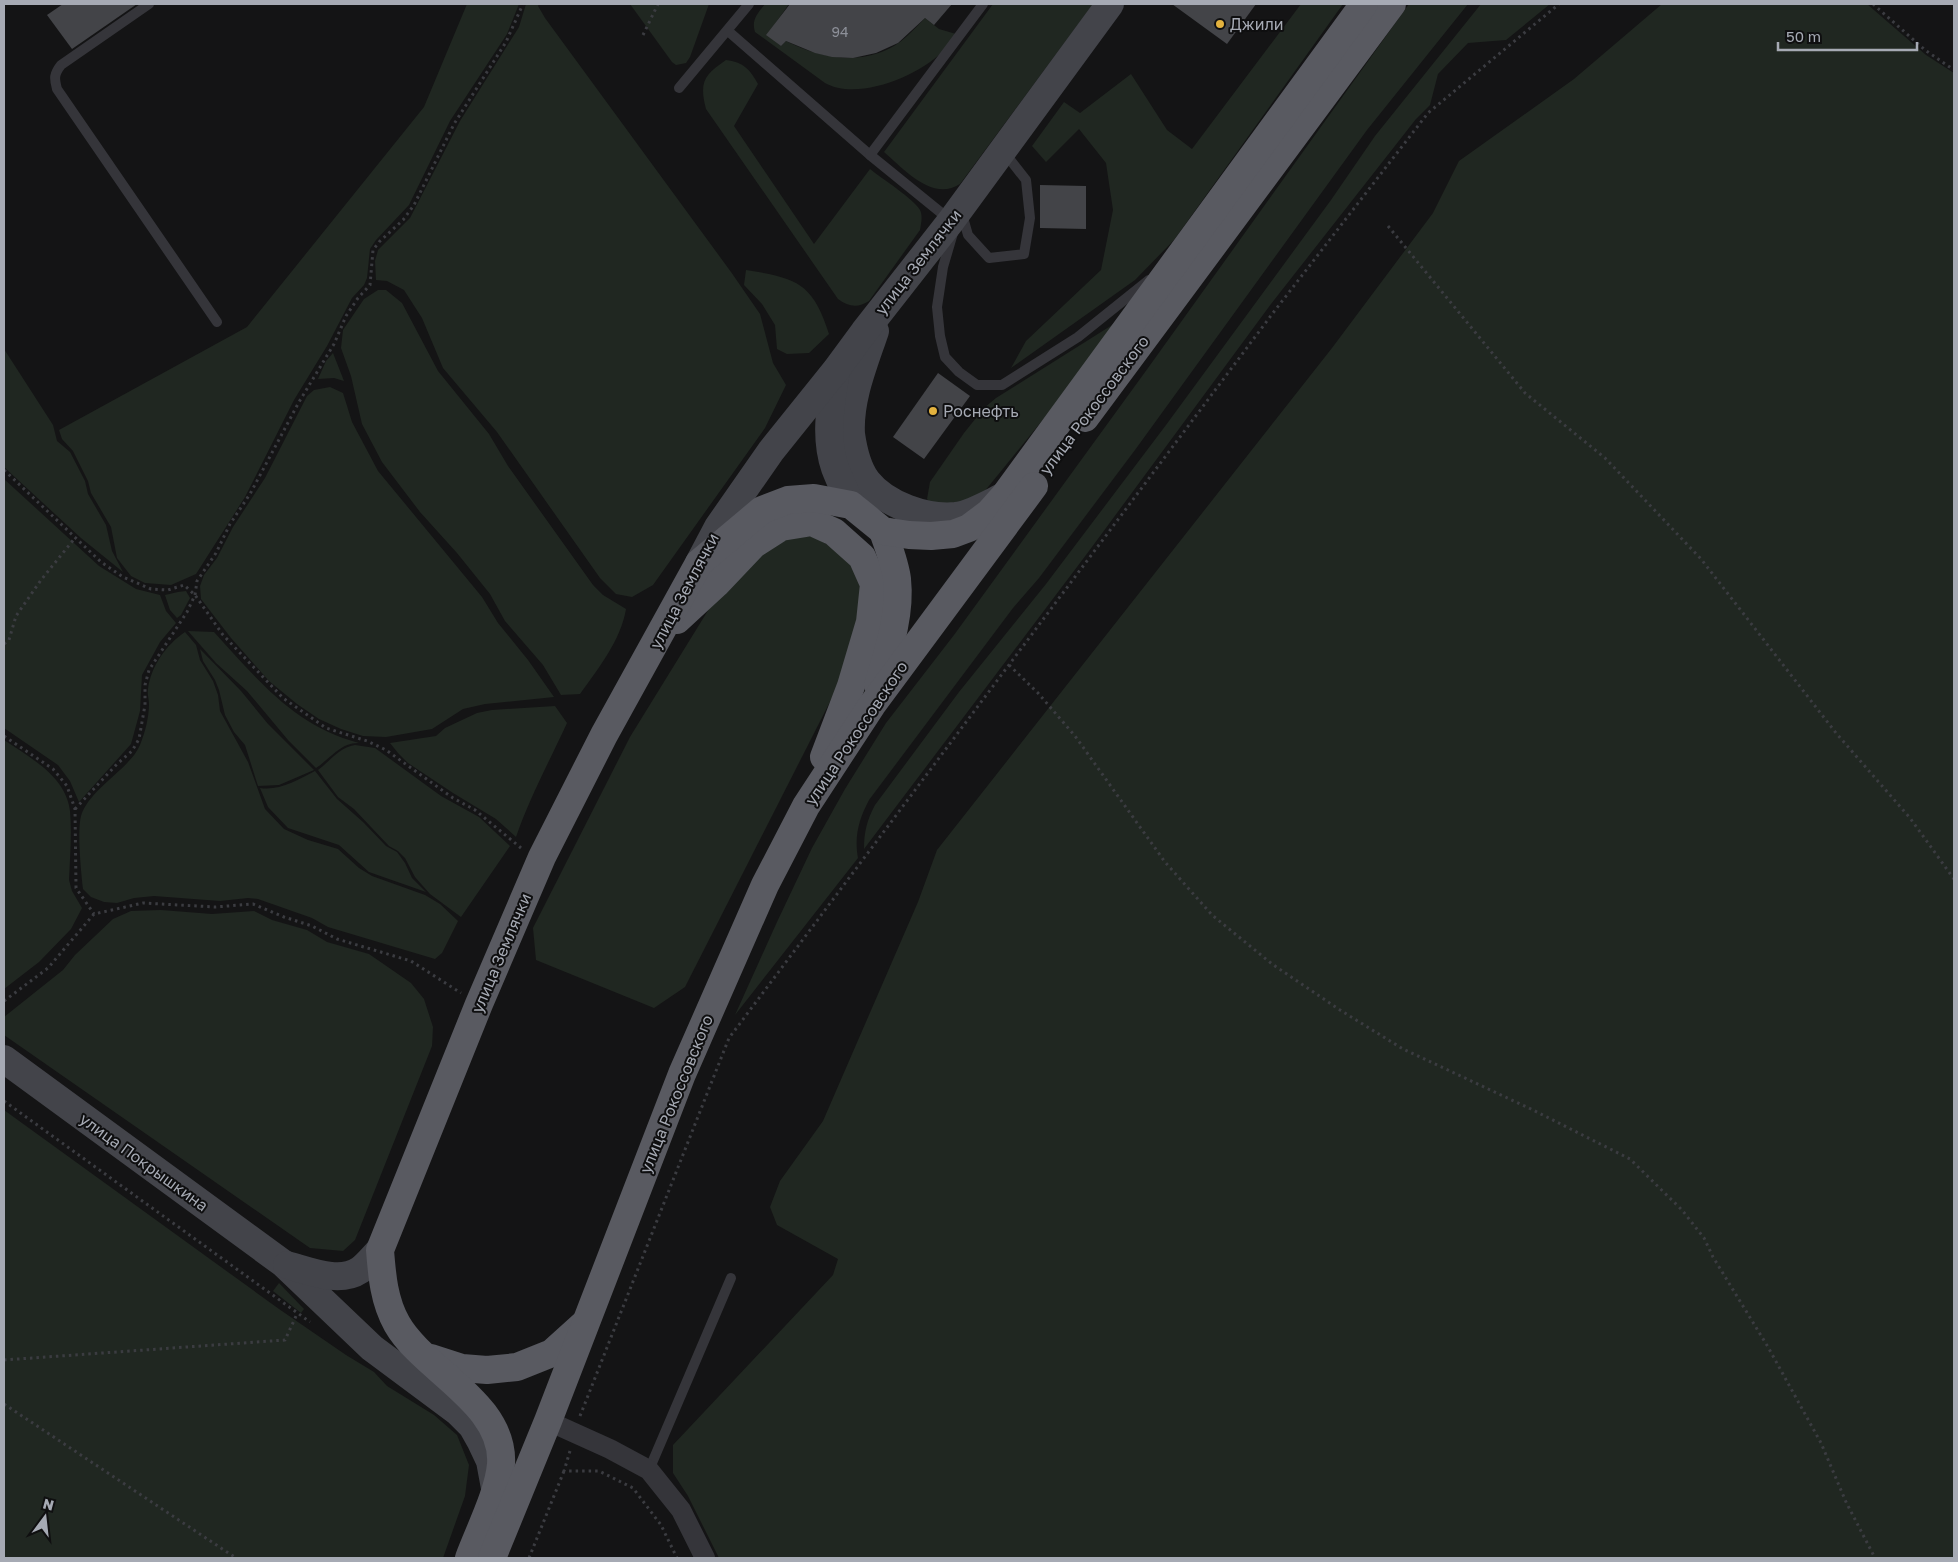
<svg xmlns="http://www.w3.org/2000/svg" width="1958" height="1562" viewBox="0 0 1958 1562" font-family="'Golos Text',sans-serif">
	<rect width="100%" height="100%" fill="#141415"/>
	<g fill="#202721">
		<path d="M467 4H519L507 34 450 121 409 205 376 240 370 249 367 278 364 285 352 298 327 346 294 400 245 497 196 574 171 585 145 583 131 576 117 558 111 527 91 493 88 481 73 451 62 439 59 430 247 327 424 107Z"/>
		<path d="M526 4H539L538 6 545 18 731 272 760 314 773 363 786 385 765 428 653 585 632 597 616 594 600 578 497 432 443 368 422 318 404 290 387 281 376 280 375 261 378 250 410 218 460 121 519 27Z"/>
		<path d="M630 4H709L690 57 686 63 676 65 672 62Z"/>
		<path d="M765 4H789L767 35 781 46 786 41C821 59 865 67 900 42 909 35 917 26 925 18L939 29 956 34C951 40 947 47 942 52 917 77 857 101 825 83L755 32C751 20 758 13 765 4Z"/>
		<path d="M993 4H1093L960 184C932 202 904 169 884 152Z"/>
		<path d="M1301 4H1343L1174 240 1135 280 1011 368 1026 341 1101 270 1113 210 1106 163 1079 129 1046 162 1032 146 1064 102 1080 113 1131 74 1167 130 1192 149Z"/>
		<path d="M1409 4H1468L1367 130 1135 450 1039 578 1013 608 869 800C859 819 854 836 858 858L735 1015 777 922 812 848 845 789 886 723 954 635 1148 368Z"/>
		<path d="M1481 4H1550L1506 40 1468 43 1438 74 1430 105 1416 119 1271 304 1089 551 864 849C864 832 867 820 875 805L959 692 1046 584 1166 425 1331 200 1375 136Z"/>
		<path d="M1662 4H1867L1926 55 1954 73V1558H719L688 1496 673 1473V1445L833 1275 838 1259 777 1225 770 1207 780 1181 823 1121 918 902 937 850 1332 348 1433 213 1459 161 1574 79Z"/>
		<path d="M726 60C743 62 750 69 758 84L734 126 814 244 870 169C881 178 914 199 920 210 923 216 921 224 920 230L869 301C858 308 849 307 838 299L706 109C699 82 704 75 726 60Z"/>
		<path d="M746 270C797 278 813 283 829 334L809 353 787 354 777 349 775 325 762 304 744 285Z"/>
		<path d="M378 290H386L402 303 438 371 489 434 508 466 593 585 603 595 626 609C621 640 598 669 580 694L561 695 543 665 505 621 490 594 457 553 420 512 382 462 362 424 351 376 341 348 343 330 364 299Z"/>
		<path d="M1128 315 984 492 955 508 933 506 927 499 930 482 964 433 984 408 996 398Z"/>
		<path d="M4 349 53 425 57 441 70 452 85 481 88 494 106 525 112 551 123 572 81 538 4 467Z"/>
		<path d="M333 353 344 381 334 378 318 379 326 361Z"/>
		<path d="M330 387 343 393 352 422 378 471 482 597 498 623 528 660 554 697 485 704 463 709 432 729 386 737 363 736 341 729 319 719 297 704 269 681 231 638 201 599 200 586 204 575 217 558 233 527 265 478 307 396 314 390Z"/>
		<path d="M4 479 99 566 136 589 160 595 166 611 176 623 160 642 142 675 140 711 131 744 79 802 70 781 58 765 4 728Z"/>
		<path d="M814 536 848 558 863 592 861 623 838 686 685 987 654 1008 536 960 533 928 630 737 712 604 756 558 784 539Z"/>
		<path d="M186 591 190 598 181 615 177 618 170 610 165 595 178 592Z"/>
		<path d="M188 631 214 632C257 679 294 726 359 743 341 742 330 759 316 768L288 740 247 691 216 663Z"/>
		<path d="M185 632 196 645 200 660 213 681 218 695 220 711 248 762 265 809 284 829 308 840 338 849 359 868 372 876 425 895 440 904 458 921 442 953 435 959 328 927 312 918 258 899 248 898 220 901 154 896 134 898 117 903 104 902 91 897 83 889C81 872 77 831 81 816 89 789 130 769 140 745 145 733 149 717 149 704 149 699 147 694 148 689 151 666 166 645 185 632Z"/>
		<path d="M200 649 241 691 268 724 314 770 279 785 258 786 245 745 234 732 225 715 219 690 215 680 203 661Z"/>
		<path d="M555 706 567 723C550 760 529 799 516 837L496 819 453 793 408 763 398 753 390 743 436 736 445 728 477 713 492 710Z"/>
		<path d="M4 740C29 757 66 776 70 811 72 833 70 857 69 880L72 891 82 908 71 929 39 962 4 989Z"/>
		<path d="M355 745 375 748 441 796 479 817 510 846 461 917 430 894 415 877 405 858 398 851 389 846 354 809 338 797 318 770C330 761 340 747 355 745Z"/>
		<path d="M315 771 337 799 363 822 386 846 397 852 405 863 412 878 426 892 369 872 339 845 288 828 268 807 260 788C279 791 298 780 315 771Z"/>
		<path d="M161 910 212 914 254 911 272 920 307 930 327 942 369 954 411 983 424 999 433 1027 432 1046 355 1240 343 1251 310 1248 4 1035V1017L63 970 75 955 113 919 131 911Z"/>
		<path d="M4 1110 279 1309 346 1355 374 1372 387 1386 434 1415 457 1435 469 1465 465 1496 443 1558H4Z"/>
		<path d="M279 1283 304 1309 301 1313 273 1291Z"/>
	</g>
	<g fill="#434448">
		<path d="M63 4H137L72 49 47 15Z"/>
		<path d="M790 4H952L934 25 925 18 898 43 876 53 853 58 832 57 815 53 786 41 781 46 766 35Z"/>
		<path d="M1172 4H1256L1227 44Z"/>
		<path d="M1040 185 1086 186V229L1040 228Z"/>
		<path d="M938 373 970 396 924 459 893 437Z"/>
	</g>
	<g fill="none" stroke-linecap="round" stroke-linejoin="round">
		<g stroke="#3b3c41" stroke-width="3" stroke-dasharray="2.5 4" stroke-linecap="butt">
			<path d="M1873 4 1925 50 1954 70"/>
			<path d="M643 35 658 4"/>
			<path d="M1388 226 1525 393 1605 458 1701 559 1836 733 1910 818 1954 879"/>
			<path d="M4 470 101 562 123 577 151 589 168 590 184 585 195 595 223 635 283 698 326 728 367 741 386 750 453 798 475 810 521 848"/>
			<path d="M4 644 9 640 16 616 41 580 75 538"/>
			<path d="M1009 665 1038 693 1075 736 1165 862 1212 915 1272 964 1340 1010 1403 1049 1531 1109 1630 1159 1682 1210 1704 1238 1713 1257 1768 1347 1821 1443 1846 1502 1875 1558"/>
			<path d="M4 736 53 769 67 786 75 809 76 888 94 914"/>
			<path d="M75 809 117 764 132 751 139 739 145 705V685L149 670 187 612 195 595 197 581 216 553 230 524 250 494 299 402 334 344 346 316 358 298 370 285 373 250 379 242 403 220 414 205 454 124 506 42 523 4"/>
			<path d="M4 1001 48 968 94 914 143 903 215 907 253 904 284 917 312 926 337 939 411 961 461 993"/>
			<path d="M4 1101 310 1322"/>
			<path d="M4 1360 285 1340 297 1314"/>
			<path d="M4 1404 236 1558"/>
			<path d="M580 1416 729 1038 1276 309 1428 113 1559 4"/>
			<path d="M570 1451 564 1471H599L633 1488 661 1525 677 1558"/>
			<path d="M529 1558 564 1471"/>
		</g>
		<g stroke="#35353a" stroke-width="10">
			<path d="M149 4 61 65C54 74 54 78 57 89L217 322"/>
			<path d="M728 31 870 155"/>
			<path d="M679 88 749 4"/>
			<path d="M962 214 968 235 989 258 1024 254 1030 218 1026 180 1004 152"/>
			<path d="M950 220 870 155 983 4"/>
			<path d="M953 233 943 267 937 307 940 336 945 357 959 372 977 385H1002L1078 337 1149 280"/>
			<path d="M649 1470 731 1278"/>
		</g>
		<path stroke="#35353a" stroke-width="20" d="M548 1421 610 1449 649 1470 681 1510 705 1558"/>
		<g stroke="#43444a" stroke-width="28">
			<path d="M875 331C864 364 849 399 851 434 853 448 858 469 867 481 886 505 926 519 956 516 971 514 988 504 1002 497"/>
			<path d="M836 371C831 403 824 436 835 468 840 481 846 493 851 505"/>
			<path d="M699 563 718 527 771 451 836 370 864 332 951 221 1110 4"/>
			<path d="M4 1059 284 1264 372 1348 458 1412 472 1426 481 1442 490 1461 495 1488"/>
			<path d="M287 1265C310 1271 339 1284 360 1270 367 1265 374 1256 380 1250"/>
		</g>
		<g stroke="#595a61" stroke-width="28">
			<path d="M1085 418 1392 4"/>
			<path d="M677 620 716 584 753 545 781 527 812 522 834 532 862 557 874 584 870 622 851 686 824 757"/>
			<path d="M878 685C888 652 901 615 897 579 895 563 888 546 883 531"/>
			<path d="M431 1358 462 1368 487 1370 517 1367 552 1353 583 1325"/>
			<path d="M469 1558C479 1531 499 1492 501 1464 505 1403 423 1370 397 1324 384 1301 382 1276 380 1250L479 1004 542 857 604 735 699 563 762 510 788 500 814 498 851 505 883 531 909 535 931 536 953 534 969 528 989 513 1005 495 1364 4"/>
			<path d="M492 1558 548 1421 682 1074 765 885 806 806 872 705 1034 486"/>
		</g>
	</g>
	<g fill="#e3b23e" stroke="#0f0f10" stroke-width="2">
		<circle cx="1220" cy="24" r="5"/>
		<circle cx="933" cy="411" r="5"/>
	</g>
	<g text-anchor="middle" stroke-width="4" stroke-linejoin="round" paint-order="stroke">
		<g font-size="14" fill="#8d9099">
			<text x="840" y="37">94</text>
		</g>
		<g font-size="16" fill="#a6aab4" stroke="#0f0f10" text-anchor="start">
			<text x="1230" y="30">Джили</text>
			<text x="943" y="417">Роснефть</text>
		</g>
		<g font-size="16" fill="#a6aab4" stroke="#0f0f10">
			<text transform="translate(918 262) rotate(-52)" y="6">улица Землячки</text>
			<text transform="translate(1094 405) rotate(-53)" y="6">улица Рокоссовского</text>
			<text transform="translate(684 591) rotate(-62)" y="6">улица Землячки</text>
			<text transform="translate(856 733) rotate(-56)" y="6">улица Рокоссовского</text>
			<text transform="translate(501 953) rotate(-67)" y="6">улица Землячки</text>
			<text transform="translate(676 1094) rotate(-68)" y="6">улица Рокоссовского</text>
			<text transform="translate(144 1162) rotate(36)" y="6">улица Покрышкина</text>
		</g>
	</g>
	<rect width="1958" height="1562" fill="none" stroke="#a6aab4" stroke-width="10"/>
	<g transform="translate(45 1517) rotate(15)" stroke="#0f0f10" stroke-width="4" paint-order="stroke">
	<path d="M0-4L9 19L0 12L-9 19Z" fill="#a6aab4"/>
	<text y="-8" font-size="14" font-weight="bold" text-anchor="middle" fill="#a6aab4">N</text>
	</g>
	<path d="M1778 42v8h139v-8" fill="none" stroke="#a6aab4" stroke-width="2.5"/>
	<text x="1786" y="42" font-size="15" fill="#a6aab4" stroke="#0f0f10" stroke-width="4" paint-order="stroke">50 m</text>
</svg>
